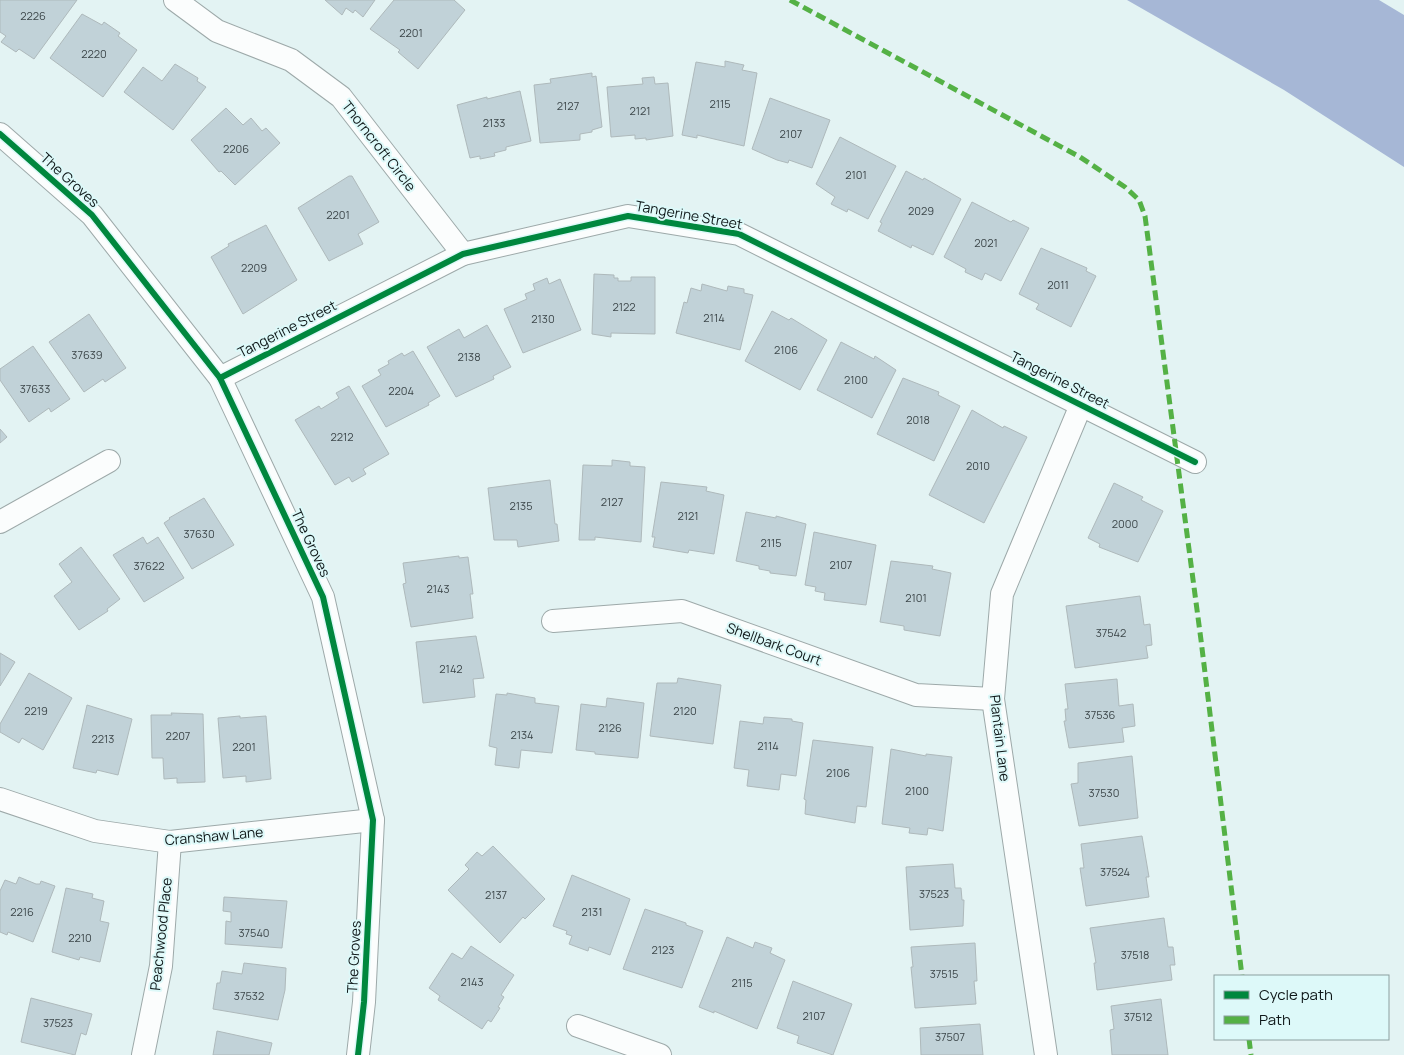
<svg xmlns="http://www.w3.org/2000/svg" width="1404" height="1055" viewBox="0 0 1404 1055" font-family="Manrope,sans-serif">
	<rect width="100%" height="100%" fill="#e3f3f3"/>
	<path fill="#a6b7d6" d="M1127 0H1379L1404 15V167L1284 90Z"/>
	<g fill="#c1d2d8" stroke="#aeb9bb">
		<path d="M0 0H77L34 59 19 49 16 52 1 42 6 36 0 32Z"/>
		<path d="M325 0H375L363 17 355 10 353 13 346 8 342 15Z"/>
		<path d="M394 0H454L465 10 418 69 398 52 400 50 370 29Z"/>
		<path d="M82 14 102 25 104 22 120 33 118 36 137 50 103 97 50 58Z"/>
		<path d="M725 61 744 65 742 70 757 73 744 146 697 135V138L682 135 696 62 725 67Z"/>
		<path d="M175 64 198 78 197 81 206 87 173 130 124 92 143 67 162 81Z"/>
		<path d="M592 73V77L596 76 602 127 592 130V132L580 134V140L540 143 534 85 551 83 550 79Z"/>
		<path d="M654 77 655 84 668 83 673 136 646 140V138L635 139V135L611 137 607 87 643 84 642 78Z"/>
		<path d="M520 91 531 141 506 147V150L494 153 495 156 480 159V156L470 158 457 105 487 97V99Z"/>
		<path d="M770 98 830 120 812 168 789 160 788 163 777 160 752 149Z"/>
		<path d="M226 108 243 125 251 118 262 131 266 128 280 143 235 185 221 171 219 172 191 140Z"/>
		<path d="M840 137 896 166 868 219 848 209 847 212 831 204 835 197 816 184Z"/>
		<path d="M906 171 923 180 924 178 961 199 933 255 912 245 911 248 878 231 882 223 880 222Z"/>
		<path d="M349 176H352L379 222 358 234 363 244 329 261 298 208Z"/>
		<path d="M972 202 1011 222 1013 220 1029 228 1001 281 985 273 982 280 965 272 966 269 944 257Z"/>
		<path d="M266 225 297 280 243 314 211 257 229 246 228 244Z"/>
		<path d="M1041 248 1087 268 1086 271 1096 276 1071 327 1036 309 1039 304 1019 294Z"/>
		<path d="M594 274 614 275V278H618V281H631V277H655V334L611 333V337L592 334Z"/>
		<path d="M547 278 549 284 560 279 581 330 523 353 504 309 527 299 525 294 535 290 533 284Z"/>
		<path d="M702 284 727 291 728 286 744 289V293L753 295 740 350 676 333 684 302 687 303 691 288 701 291Z"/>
		<path d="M772 311 789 320 791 318 827 340 800 390 745 361Z"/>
		<path d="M89 314 126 368 105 382 103 379 84 392 49 342Z"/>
		<path d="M487 325 511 367 493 376 494 379 456 397 427 347 459 329 464 338Z"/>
		<path d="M841 342 874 359 875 356 896 370 872 418 817 390Z"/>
		<path d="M33 346 70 399 51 412 49 408 29 422 0 380V369Z"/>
		<path d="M413 351 440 396 428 403 429 405 386 427 362 386 381 375 378 370 389 364 388 361 402 353 404 356Z"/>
		<path d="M903 378 939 392 938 395 960 406 934 461 877 434Z"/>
		<path d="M349 386 389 454 363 469 366 474 352 482 349 477 335 485 295 420 319 406 321 409 339 398 336 393Z"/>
		<path d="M972 410 1003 428 1004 426 1027 437 984 523 929 495Z"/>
		<path d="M0 429 7 437 0 443Z"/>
		<path d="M612 460 630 462V466L645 467 641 542 595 537V540H579L583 465 612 466Z"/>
		<path d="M550 480 555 524H557L559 541 518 547 517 540H494L488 488Z"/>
		<path d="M661 482 707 487 706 491 724 495 714 554 689 550 688 553 653 547 655 537H652Z"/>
		<path d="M1114 483 1143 497 1141 500 1163 511 1138 562 1099 547 1100 544 1088 538Z"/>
		<path d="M204 498 234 545 192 569 164 523 170 519 169 518Z"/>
		<path d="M746 512 776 518V516L806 524 796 576 770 573V571L759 569V566L736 561Z"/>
		<path d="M814 532 876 545 866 605 824 600 825 593 815 591 816 587 805 585Z"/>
		<path d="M143 537 147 544 158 537 184 578 144 602 113 555Z"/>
		<path d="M81 547 120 599 107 609 108 611 79 630 54 596 72 582 59 564Z"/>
		<path d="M459 556V558L468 557 473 594H470L473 618 411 627 403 584 406 583 403 563Z"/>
		<path d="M891 561 933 566 932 569 951 573 940 636 904 630V626L880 622Z"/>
		<path d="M1140 596 1144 625 1150 624 1152 645 1146 646 1148 658 1075 668 1066 606Z"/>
		<path d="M476 636 484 678 473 679 475 697 423 703 416 642Z"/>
		<path d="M0 653 15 662 0 686Z"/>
		<path d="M29 673 72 698 43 750 22 738 19 743 0 732V724Z"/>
		<path d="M678 678 721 685 713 744 650 736 657 683H677Z"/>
		<path d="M1117 679 1119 706 1133 704 1135 726 1122 728 1124 742 1069 748 1064 721H1066L1065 709H1068L1065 684Z"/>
		<path d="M507 693 535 698V703L559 706 552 753 521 750 519 768 495 765 497 748 489 746 496 694 507 695Z"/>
		<path d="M607 698 644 703 638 758 595 754V752L576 750 581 704 606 707Z"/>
		<path d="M87 705 132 719 118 775 97 770 96 773 73 768Z"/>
		<path d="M171 713 203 714 205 782 177 783V778L164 779 163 758H152L151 715H172Z"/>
		<path d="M240 716V718L266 716 271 779 246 782V776L223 778 218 718Z"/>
		<path d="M764 717 792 719V721L803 723 796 776 781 774 779 790 747 786 749 770 734 768 740 721 763 724Z"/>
		<path d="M813 740 873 747 866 807 857 806 855 823 805 814 806 800 804 799Z"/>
		<path d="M891 749 926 756V754L952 757 943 831 928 828 927 835 909 833 910 828 882 824Z"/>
		<path d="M1132 756 1138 818 1079 826 1071 784 1078 783V763Z"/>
		<path d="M1142 836 1149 877H1146L1149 897 1086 906 1080 868H1084L1081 844Z"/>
		<path d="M493 846 545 899 525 919 523 917 500 943 448 890 469 869 465 865 477 852 482 856Z"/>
		<path d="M953 864 955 888H961L962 900H964L963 926 910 930 906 867Z"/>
		<path d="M572 875 630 899 610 955 589 947 588 951 569 944 572 936 566 934 567 931 553 926Z"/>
		<path d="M19 877 36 884H40L41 881 55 886 33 942 8 932 7 935 0 932V891L5 880 16 884Z"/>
		<path d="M66 888 93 894 92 898 104 901 100 921 109 923 100 962 80 957 79 960 52 952Z"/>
		<path d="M224 897 287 901 282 948 225 944 226 921 231 922V912L223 911Z"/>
		<path d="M645 909 686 923V925L703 931 682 988 623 969Z"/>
		<path d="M1164 918 1168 947H1173L1175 965H1170L1172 980 1097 990 1094 963H1096L1090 928Z"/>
		<path d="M727 937 753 948 755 942 772 948 770 953 785 960 757 1029 714 1011V1013L699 1007Z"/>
		<path d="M975 943 977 981H974L976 1004 915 1008 911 967H913L911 947Z"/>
		<path d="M471 946 514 975 501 995 504 997 498 1007 500 1008 491 1022 488 1020 482 1029 438 1000 440 996 429 988 452 953 462 959Z"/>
		<path d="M244 963 286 968 285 990 278 1020 213 1009 217 983H220L222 971 242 974Z"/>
		<path d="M793 981 852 1004 833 1055 797 1043 799 1036 777 1028Z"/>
		<path d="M31 998 92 1014 86 1035 81 1033 75 1055 21 1042Z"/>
		<path d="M1161 999 1168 1055H1112L1110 1030 1114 1029 1111 1006Z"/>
		<path d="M980 1024 983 1055H921L920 1028Z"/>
		<path d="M217 1031 272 1043 269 1055H213Z"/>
	</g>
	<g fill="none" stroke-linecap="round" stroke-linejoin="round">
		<g stroke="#9da9a9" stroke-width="24">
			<g id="street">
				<path d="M175 0 217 31 291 60 341 97 463 254"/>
				<path d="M0 134 92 215 220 378 323 597 373 820 364 1002 358 1055"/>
				<path d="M220 378 463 254 628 216 739 234 1195 462"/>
				<path d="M0 522 109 461"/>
				<path d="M553 621 682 611 916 695 993 699"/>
				<path d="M0 799 95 831 170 842 373 820"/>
				<path d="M578 1026 660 1055"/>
				<path d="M143 1055 161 966 170 842"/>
				<path d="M1046 1055 993 699 1002 594 1081 405"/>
			</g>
		</g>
		<use href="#street" stroke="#fbfdfd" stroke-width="22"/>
		<g stroke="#54b145" stroke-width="5" stroke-dasharray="10 5" stroke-linecap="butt">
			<path d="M790 0 1080 157 1125 187 1139 200 1145 216 1201 640 1242 976"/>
			<path d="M1249 1039 1251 1055"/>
		</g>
		<g stroke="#ddf9f9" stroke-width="9">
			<g id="cycleway">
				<path d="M0 134 92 215 220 378 323 597 373 820 364 1002 358 1055"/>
				<path d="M220 378 463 254 628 216 739 234 1195 462"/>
			</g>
		</g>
		<use href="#cycleway" stroke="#00873e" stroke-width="6"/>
	</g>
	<g text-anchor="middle" stroke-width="4" stroke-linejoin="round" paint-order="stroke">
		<g font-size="11" fill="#3c4649">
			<text x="33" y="20">2226</text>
			<text x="411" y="37">2201</text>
			<text x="94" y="58">2220</text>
			<text x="720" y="108">2115</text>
			<text x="568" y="110">2127</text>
			<text x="640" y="115">2121</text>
			<text x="494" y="127">2133</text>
			<text x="791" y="138">2107</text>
			<text x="236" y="153">2206</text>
			<text x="856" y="179">2101</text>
			<text x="921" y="215">2029</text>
			<text x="338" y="219">2201</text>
			<text x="986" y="247">2021</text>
			<text x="254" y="272">2209</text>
			<text x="1058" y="289">2011</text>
			<text x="624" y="311">2122</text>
			<text x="714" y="322">2114</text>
			<text x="543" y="323">2130</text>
			<text x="786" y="354">2106</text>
			<text x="87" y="359">37639</text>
			<text x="469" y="361">2138</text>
			<text x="856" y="384">2100</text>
			<text x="35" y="393">37633</text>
			<text x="401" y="395">2204</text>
			<text x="918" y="424">2018</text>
			<text x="342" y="441">2212</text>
			<text x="978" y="470">2010</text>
			<text x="612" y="506">2127</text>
			<text x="521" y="510">2135</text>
			<text x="688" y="520">2121</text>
			<text x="1125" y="528">2000</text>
			<text x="199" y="538">37630</text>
			<text x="771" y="547">2115</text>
			<text x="841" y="569">2107</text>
			<text x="149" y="570">37622</text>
			<text x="438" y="593">2143</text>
			<text x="916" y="602">2101</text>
			<text x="1111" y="637">37542</text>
			<text x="451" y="673">2142</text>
			<text x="36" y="715">2219</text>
			<text x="685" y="715">2120</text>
			<text x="1100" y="719">37536</text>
			<text x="610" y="732">2126</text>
			<text x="522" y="739">2134</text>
			<text x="178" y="740">2207</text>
			<text x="103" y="743">2213</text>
			<text x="768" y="750">2114</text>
			<text x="244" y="751">2201</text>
			<text x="838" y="777">2106</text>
			<text x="917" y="795">2100</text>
			<text x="1104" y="797">37530</text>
			<text x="1115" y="876">37524</text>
			<text x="934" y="898">37523</text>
			<text x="496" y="899">2137</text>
			<text x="22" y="916">2216</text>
			<text x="592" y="916">2131</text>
			<text x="254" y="937">37540</text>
			<text x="80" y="942">2210</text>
			<text x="663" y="954">2123</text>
			<text x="1135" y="959">37518</text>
			<text x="944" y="978">37515</text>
			<text x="472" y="986">2143</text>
			<text x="742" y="987">2115</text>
			<text x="249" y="1000">37532</text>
			<text x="814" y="1020">2107</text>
			<text x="1138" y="1021">37512</text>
			<text x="58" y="1027">37523</text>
			<text x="950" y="1041">37507</text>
		</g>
		<g font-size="14" fill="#0f1819" stroke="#ddf9f9">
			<text transform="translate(379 146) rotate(52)" y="5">Thorncroft Circle</text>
			<text transform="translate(70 180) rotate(42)" y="5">The Groves</text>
			<text transform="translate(689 215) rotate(10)" y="5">Tangerine Street</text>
			<text transform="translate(287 329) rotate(-27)" y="5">Tangerine Street</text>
			<text transform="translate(1060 380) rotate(27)" y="5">Tangerine Street</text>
			<text transform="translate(311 543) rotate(65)" y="5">The Groves</text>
			<text transform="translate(774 644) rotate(20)" y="5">Shellbark Court</text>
			<text transform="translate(1000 738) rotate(83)" y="5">Plantain Lane</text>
			<text transform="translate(214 836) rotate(-5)" y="5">Cranshaw Lane</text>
			<text transform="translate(161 934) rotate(-84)" y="5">Peachwood Place</text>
			<text transform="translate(354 957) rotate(-87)" y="5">The Groves</text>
		</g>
	</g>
	<rect x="1214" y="975" width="175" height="65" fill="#ddf9f9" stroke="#8b9f9f"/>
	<rect x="1224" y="991" width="25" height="8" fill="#00873e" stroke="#8b9f9f"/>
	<text x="1259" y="1000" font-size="15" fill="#0f1819">Cycle path</text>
	<rect x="1224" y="1016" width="25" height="8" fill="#54b145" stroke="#8b9f9f"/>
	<text x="1259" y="1025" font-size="15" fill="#0f1819">Path</text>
</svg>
